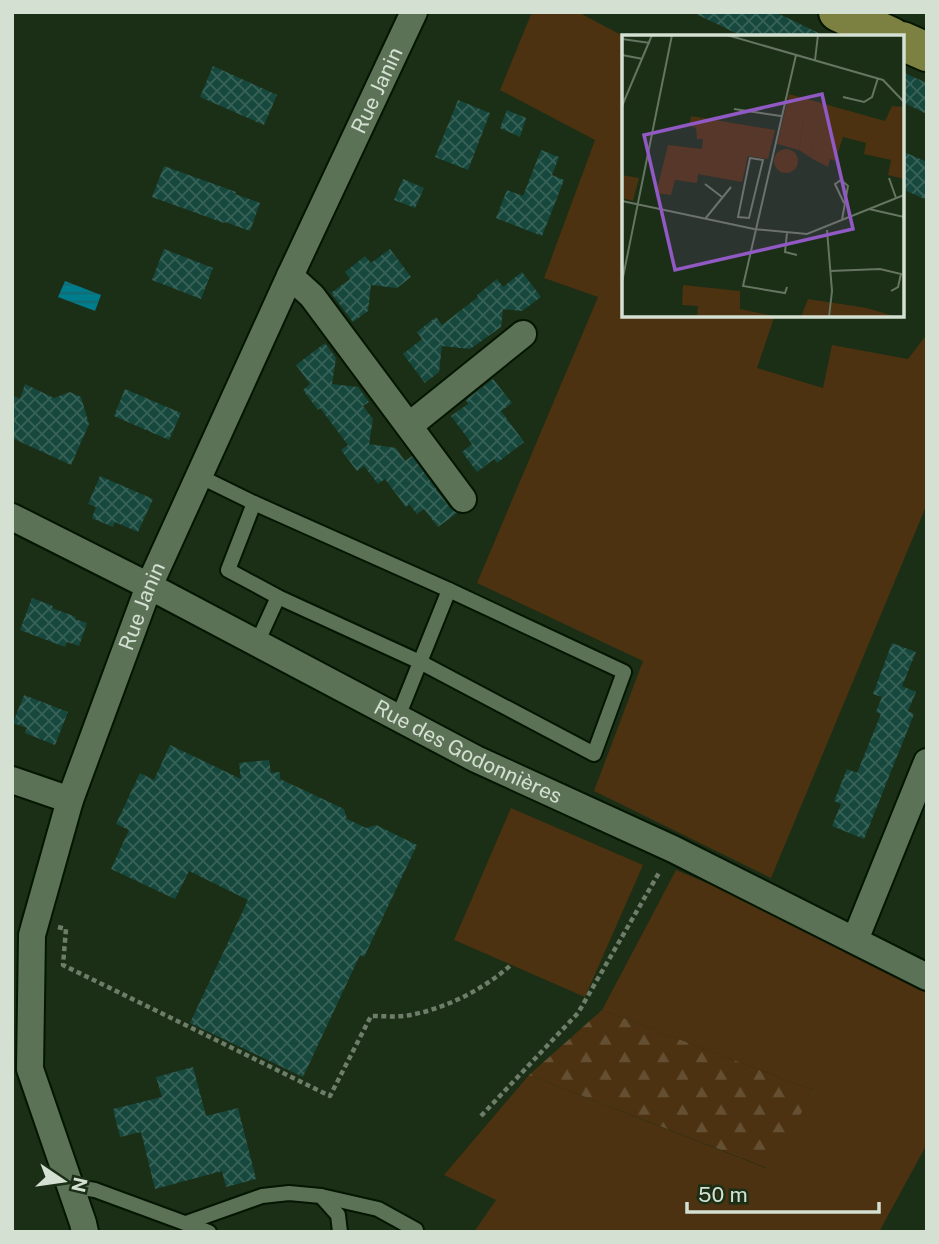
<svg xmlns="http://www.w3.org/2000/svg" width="939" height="1244" viewBox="0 0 939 1244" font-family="'Public Sans',sans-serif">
	<defs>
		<pattern id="forest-firs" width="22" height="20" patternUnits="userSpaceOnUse" patternTransform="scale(1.75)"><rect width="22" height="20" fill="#4c3210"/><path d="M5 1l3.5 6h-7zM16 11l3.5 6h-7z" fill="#654f32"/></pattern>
		<pattern id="water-rules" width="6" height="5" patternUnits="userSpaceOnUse" patternTransform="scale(1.75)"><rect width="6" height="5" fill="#007d8c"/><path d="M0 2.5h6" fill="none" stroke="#1a666d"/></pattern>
		<pattern id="building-cross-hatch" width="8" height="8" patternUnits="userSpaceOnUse" patternTransform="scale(1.75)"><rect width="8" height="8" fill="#17483d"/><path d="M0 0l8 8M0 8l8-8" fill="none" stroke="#386258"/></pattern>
	</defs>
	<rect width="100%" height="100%" fill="#1b2e16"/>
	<g fill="#4c3210">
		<path d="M532 12H578L625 37 624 315H775L757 368 823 388 832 345 908 359 927 334V504L771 878 594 791 643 661 477 583 598 297 544 278 595 140 500 90Z"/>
		<path d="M511 808 643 865 585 997 454 940Z"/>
		<path d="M676 870 784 915 927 992V1144L879 1232H474L496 1200 444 1175 529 1075 766 1168 815 1091 602 1010Z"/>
	</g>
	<path fill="url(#forest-firs)" d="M602 1010 815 1091 767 1168 529 1075Z"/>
	<path fill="url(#water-rules)" d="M65 281 101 295 95 311 58 297Z"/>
	<g fill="url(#building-cross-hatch)">
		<path d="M692 12H775L827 37H744Z"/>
		<path d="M213 66 277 95 264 125 200 97Z"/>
		<path d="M902 72 927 83V114L902 102Z"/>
		<path d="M458 100 490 113 468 170 435 157Z"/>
		<path d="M507 110 526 118 520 137 500 128Z"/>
		<path d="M541 150 559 157 552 175 564 180 542 236 496 218 507 190 523 196Z"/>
		<path d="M902 151 927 162V200L902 189Z"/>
		<path d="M164 166 236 192 235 194 260 203 250 231 225 222 224 223 152 197Z"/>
		<path d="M403 179 424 188 415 208 394 200Z"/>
		<path d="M164 249 213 268 201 299 152 280Z"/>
		<path d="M390 249 411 277 397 288 371 285 368 311 353 322 331 293 350 279 345 272 365 256 371 263Z"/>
		<path d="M522 272 541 297 522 311 503 309 501 327 470 349 442 346 439 372 425 383 403 354 422 339 417 332 436 317 442 325 478 297 477 295 497 279 503 287Z"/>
		<path d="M325 343 336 358 332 384 358 387 369 402 363 406 373 419 369 444 396 448 405 461 412 456 450 508 457 513 438 527 424 509 417 514 409 504 406 507 385 479 378 484 364 466 357 471 341 450 348 445 320 408 318 410 303 390 310 384 296 365Z"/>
		<path d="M493 379 512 403 501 411 524 442 497 463 494 459 477 472 462 452 472 444 451 416 468 404 466 400Z"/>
		<path d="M25 384 54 398 70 392 81 397 89 424 71 465 12 438V395L20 399Z"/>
		<path d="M125 389 181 413 169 440 114 416Z"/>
		<path d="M100 476 153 499 138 532 115 522 113 527 92 518 96 507 88 504Z"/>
		<path d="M32 598 53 606 52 608 76 617 75 619 87 623 79 646 67 642 65 647 20 630Z"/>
		<path d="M892 643 916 652 902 686 916 692 908 711 914 714 864 839 832 826 841 804 834 801 847 769 857 773 881 714 876 712 882 697 873 694Z"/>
		<path d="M24 695 68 712 55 745 25 733 27 728 13 723Z"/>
		<path d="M170 745 241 779 239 763 269 760 271 773 280 772V779L344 809 347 819 366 828 376 825 417 845 364 957 360 955 303 1077 190 1023 248 900 189 871 175 899 111 869 129 830 116 824 140 773 154 780Z"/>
		<path d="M193 1067 206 1116 238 1108 256 1179 226 1187 222 1171 155 1189 141 1132 120 1137 113 1109 162 1097 156 1077Z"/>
	</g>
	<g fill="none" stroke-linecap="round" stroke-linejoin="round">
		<g stroke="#041602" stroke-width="18">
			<g id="service">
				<path d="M199 476 254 503"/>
				<path d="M254 503 449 590 624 672 594 754 420 662 278 597 228 570Z"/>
				<path d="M257 643 278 597"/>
				<path d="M398 717 449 590"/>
				<path d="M71 1186 95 1190 209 1232"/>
				<path d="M321 1196 378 1209 416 1230"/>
				<path d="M186 1223 262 1196 289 1193 321 1196 338 1215 340 1232"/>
			</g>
		</g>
		<g stroke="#041602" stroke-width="30">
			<g id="minor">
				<path d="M290 276 312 296 463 499"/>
				<path d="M410 425 523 334"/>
				<path id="s1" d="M12 517 149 586 476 759 673 849 927 977"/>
				<path d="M12 780 70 800"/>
				<path d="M855 940 927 762"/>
				<path id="s2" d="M85 1232 83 1223 30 1069 32 935 70 800 149 586 290 276 414 12"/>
			</g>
		</g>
		<g stroke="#041602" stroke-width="42">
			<g id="primary">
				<path d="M838 12 892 37"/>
				<path d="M902 41 927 52"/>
			</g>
		</g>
		<g stroke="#6d7d69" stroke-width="4.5" stroke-dasharray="5 3.5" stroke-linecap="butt">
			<path d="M58 927 66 929 63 965 330 1096 371 1016C382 1016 393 1017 404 1016 441 1011 483 990 511 965"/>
			<path d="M481 1116 578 1013 660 871"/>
		</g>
		<use href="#service" stroke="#5c7257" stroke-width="14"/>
		<use href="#minor" stroke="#5c7257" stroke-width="26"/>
		<use href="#primary" stroke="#7c8142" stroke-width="38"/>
	</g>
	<g text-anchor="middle" stroke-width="5" stroke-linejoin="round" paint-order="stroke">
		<g font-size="21" fill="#d4e0d1" stroke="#1b2e16">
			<text dy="7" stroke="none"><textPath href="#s2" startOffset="1220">Rue Janin</textPath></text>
			<text dy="7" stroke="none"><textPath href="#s2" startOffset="653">Rue Janin</textPath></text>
			<text dy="7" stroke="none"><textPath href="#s1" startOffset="513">Rue des Godonnières</textPath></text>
		</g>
	</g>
	<g transform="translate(622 35)">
		<rect width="282" height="282" fill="#1b2e16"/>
		<path d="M167 59 263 86 270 71 282 72V144L266 140 269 125 242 119 244 108 221 102 213 126 208 124 206 132 189 123 194 87 182 83 177 115 155 109ZM69 81 153 95 146 124 126 121 120 147 76 139 75 148 53 145 49 160 34 158 46 110 80 114 81 104H75L74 93 67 90ZM152 126a12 12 0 1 1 24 0a12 12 0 1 1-24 0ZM0 140 17 143 11 166 0 163ZM61 250 118 256V274L157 282H75L76 271 60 270ZM186 264 245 273 275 282H179Z" fill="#4c3210"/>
		<path d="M182 82 195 86 189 123 177 115Z" fill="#4c3210"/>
		<path fill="none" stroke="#657561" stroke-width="2" d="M105 0 261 45 282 67M0 4 28 8M0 20 21 24M193 25 196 0M221 62 242 67 250 62 256 43M0 71 30 0M112 74 159 81M128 123 141 125 127 183 116 182ZM267 143 274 163M83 149 100 162M0 166 132 194 185 199 282 160M247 174 282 182M83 184 109 152M220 185 226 151 219 145 213 149 222 168M205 195 210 256 207 282M165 198 163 217 175 220M208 236 258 234 279 239 276 252 269 256M0 247 50 0M165 252 163 258 121 251 174 20"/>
		<path fill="#9159c4" fill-opacity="0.15" stroke="#9159c4" stroke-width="3.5" d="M200 59 231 194 53 235 22 100Z"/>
		<rect width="282" height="282" fill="none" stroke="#d4e0d1" stroke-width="3.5"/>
	</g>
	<rect width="939" height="1244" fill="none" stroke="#d4e0d1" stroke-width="28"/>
	<g transform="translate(63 1181) rotate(103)" stroke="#1b2e16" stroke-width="5" paint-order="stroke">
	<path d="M0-5L12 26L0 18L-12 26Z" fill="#d4e0d1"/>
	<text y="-10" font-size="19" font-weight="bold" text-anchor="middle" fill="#d4e0d1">N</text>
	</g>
	<path d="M687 1202v10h192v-10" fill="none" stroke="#d4e0d1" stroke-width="3.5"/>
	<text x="698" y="1202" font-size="21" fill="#d4e0d1" stroke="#1b2e16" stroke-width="5" paint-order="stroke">50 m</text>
</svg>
